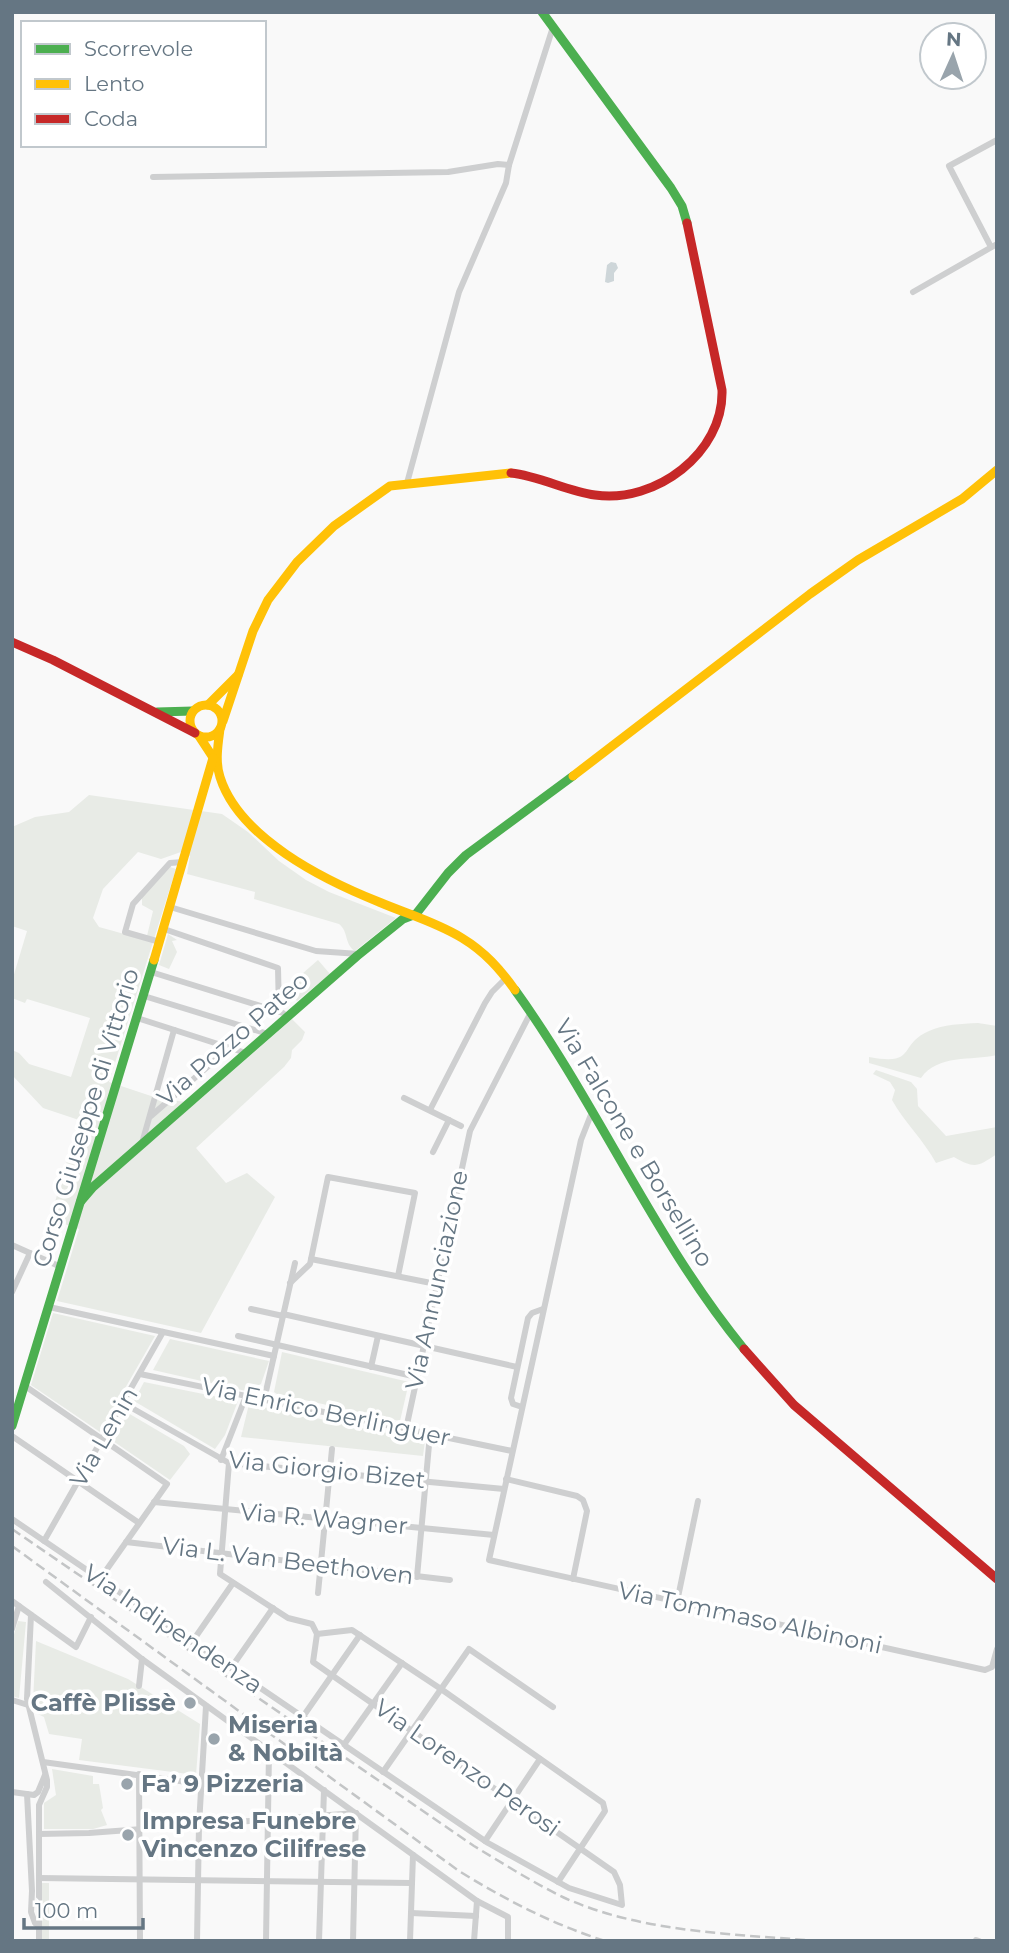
<svg xmlns="http://www.w3.org/2000/svg" width="1009" height="1953" viewBox="0 0 1009 1953" font-family="Montserrat,sans-serif">
	<rect width="100%" height="100%" fill="#f9f9f9"/>
	<g fill="#e8ebe6">
		<path d="M89 795 222 814 248 832 279 861 306 880 329 892 396 918 355 951C344 944 349 932 339 924L254 899 255 892 187 874 190 856 181 852 161 859 138 852 103 889 93 918 99 927 146 940 153 911 142 905V896L170 867 176 869 109 1082 160 1099 196 1103 292 1019 305 1032 302 1040 292 1050 291 1058 284 1067 196 1148 226 1183 247 1173 275 1197 201 1333 57 1301 79 1229 50 1219 79 1120 43 1108 12 1075V1050L19 1053 29 1064 71 1077 90 1018 27 999 25 1003 12 998V981L27 931 12 926V827L35 817 69 812Z"/>
		<path d="M168 934 177 940 172 941 177 952 169 969 159 965Z"/>
		<path d="M318 960 330 974 297 1001 286 988Z"/>
		<path d="M978 1023 997 1026V1055C971 1061 938 1054 921 1078L869 1063V1057C918 1066 897 1045 929 1031 944 1024 961 1024 978 1023Z"/>
		<path d="M876 1070 911 1082 917 1089 918 1106 946 1136 997 1127V1154C977 1167 975 1169 954 1157L936 1163C923 1139 904 1122 892 1100L895 1090 890 1082 873 1074Z"/>
		<path d="M53 1313 155 1336 100 1432 31 1385Z"/>
		<path d="M170 1339 269 1361 261 1384 246 1391 153 1370Z"/>
		<path d="M282 1352 409 1382 400 1421 277 1394 274 1392Z"/>
		<path d="M144 1382 238 1401 225 1435 215 1449 134 1401Z"/>
		<path d="M249 1404 425 1441 423 1456 241 1437Z"/>
		<path d="M128 1413 184 1446 190 1454 170 1480 113 1441Z"/>
		<path d="M18 1621 26 1622 19 1698 12 1696V1641Z"/>
		<path d="M36 1641 128 1679 200 1724 196 1775 79 1760 82 1739 49 1734 44 1717 36 1713 33 1702Z"/>
		<path d="M52 1769 93 1776V1784H99L103 1808 101 1810 107 1825 93 1829H44V1803L56 1795Z"/>
		<rect x="41" y="1883" width="8" height="58"/>
	</g>
	<path fill="#ced6d9" d="M611 262 616 263 618 268 614 273V281L608 283 605 282 607 265Z"/>
	<g fill="none" stroke-linecap="round" stroke-linejoin="round">
		<g stroke="#cecfd0" stroke-width="6">
			<path d="M153 177 448 172 498 164 509 165"/>
			<path d="M991 247 949 166 997 140"/>
			<path d="M913 292 997 244"/>
			<path d="M407 483 459 292 506 183 509 165 553 27"/>
			<path d="M170 907 316 951 359 954"/>
			<path d="M164 929 278 968 279 1012"/>
			<path d="M160 942 125 932 133 904 170 863 183 862"/>
			<path d="M151 972 283 1013"/>
			<path d="M144 996 268 1034"/>
			<path d="M137 1018 246 1053"/>
			<path d="M404 1098 461 1126"/>
			<path d="M430 1110 485 1003 492 992 506 978"/>
			<path d="M592 1112 581 1140 489 1560 985 1670 992 1667 997 1649"/>
			<path d="M151 1116 229 1048"/>
			<path d="M142 1143 174 1030"/>
			<path d="M433 1152 449 1120"/>
			<path d="M12 1245 61 1267"/>
			<path d="M311 1259 436 1284"/>
			<path d="M290 1283 310 1264 328 1177 415 1193 398 1276"/>
			<path d="M12 1292 30 1253"/>
			<path d="M49 1307 274 1356"/>
			<path d="M251 1309 283 1316"/>
			<path d="M283 1314 517 1367"/>
			<path d="M238 1336 417 1377"/>
			<path d="M371 1367 378 1336"/>
			<path d="M140 1374 512 1451"/>
			<path d="M25 1386 167 1484 100 1579"/>
			<path d="M264 1400 295 1263"/>
			<path d="M123 1403 229 1463 504 1489"/>
			<path d="M522 1407 513 1404 511 1398 528 1318 532 1313 543 1309"/>
			<path d="M406 1429 470 1131 531 1012"/>
			<path d="M12 1436 139 1523"/>
			<path d="M221 1460 246 1396"/>
			<path d="M229 1463 220 1574 288 1618 312 1624 317 1634"/>
			<path d="M506 1479 577 1496 583 1500 587 1511 573 1579"/>
			<path d="M154 1502 494 1535"/>
			<path d="M12 1519 488 1843 569 1888 622 1905 620 1885 614 1872 313 1662 317 1634"/>
			<path d="M44 1541 163 1332"/>
			<path d="M126 1542 450 1580"/>
			<path d="M417 1577 430 1434"/>
			<path d="M46 1582 142 1659 477 1901 508 1917V1941"/>
			<path d="M318 1593 332 1449"/>
			<path d="M12 1601 76 1647 91 1617"/>
			<path d="M677 1602 698 1501"/>
			<path d="M31 1615 27 1699 47 1780V1787L39 1805V1941"/>
			<path d="M12 1629 19 1606"/>
			<path d="M317 1634 352 1630 441 1689 603 1803 605 1811 558 1882"/>
			<path d="M192 1642 233 1583"/>
			<path d="M231 1668 273 1608"/>
			<path d="M139 1686 142 1659"/>
			<path d="M12 1700 28 1705"/>
			<path d="M302 1718 360 1635"/>
			<path d="M343 1746 402 1663"/>
			<path d="M43 1762 201 1784 269 1787"/>
			<path d="M383 1772 469 1649 553 1707"/>
			<path d="M139 1774 140 1941"/>
			<path d="M12 1792 34 1795 38 1792 45 1775"/>
			<path d="M27 1794 32 1891 31 1912 35 1923 39 1926"/>
			<path d="M39 1834 89 1833 356 1813"/>
			<path d="M485 1841 540 1759"/>
			<path d="M39 1878 412 1883"/>
			<path d="M411 1913 476 1916"/>
			<path d="M976 1940 979 1941"/>
			<path d="M197 1941 199 1825 206 1706"/>
			<path d="M266 1941 269 1752"/>
			<path d="M319 1941 324 1790"/>
			<path d="M353 1941 356 1813"/>
			<path d="M410 1941 413 1855"/>
			<path d="M474 1941 477 1901"/>
		</g>
		<g stroke="#4caf50" stroke-width="9">
			<path d="M542 12 671 188 682 206 687 223"/>
			<path d="M157 712 193 711"/>
			<path d="M515 990C598 1105 654 1239 744 1349"/>
			<path d="M81 1201 93 1187 357 956 403 919 416 914 448 873 466 855 573 776"/>
			<path d="M12 1426 154 960"/>
		</g>
		<g stroke="#ffc107" stroke-width="9">
			<circle cx="206" cy="721" r="16"/>
			<path d="M208 705 238 675"/>
			<path d="M223 721 253 631 268 600 297 562 334 526 390 486 511 473"/>
			<path d="M220 729C218 744 215 762 220 777 239 838 324 880 379 902 407 914 436 922 462 938 485 952 500 969 515 990"/>
			<path d="M199 736 216 762"/>
			<path d="M573 776 810 594 858 560 962 499 997 470"/>
			<path d="M154 960 213 758"/>
		</g>
		<g stroke="#c62828" stroke-width="9">
			<path d="M511 473C540 476 566 491 595 495 655 504 724 453 722 390L687 223"/>
			<path d="M12 642 53 660 195 733"/>
			<path d="M744 1349 794 1405 997 1579"/>
		</g>
		<g stroke="#c3c5c6" stroke-width="2.5" stroke-dasharray="10 5" stroke-linecap="butt">
			<path d="M12 1529 474 1846C504 1864 535 1884 567 1899 645 1933 735 1934 819 1941"/>
			<path d="M12 1546 459 1871C506 1900 552 1924 605 1941"/>
		</g>
	</g>
	<g fill="#99a4ac" stroke="#fff" stroke-width="2.5">
		<circle cx="190" cy="1703" r="7"/>
		<circle cx="214" cy="1739" r="7"/>
		<circle cx="127" cy="1784" r="7"/>
		<circle cx="128" cy="1835" r="7"/>
	</g>
	<g text-anchor="middle" stroke-width="7" stroke-linejoin="round" paint-order="stroke">
		<g font-size="24" fill="#657683" stroke="#fff">
			<text transform="translate(233 1039) rotate(-41)" y="8">Via Pozzo Pateo</text>
			<text transform="translate(86 1118) rotate(-73)" y="8">Corso Giuseppe di Vittorio</text>
			<text transform="translate(634 1143) rotate(59)" y="8">Via Falcone e Borsellino</text>
			<text transform="translate(437 1280) rotate(-78)" y="8">Via Annunciazione</text>
			<text transform="translate(326 1412) rotate(12)" y="8">Via Enrico Berlinguer</text>
			<text transform="translate(104 1437) rotate(-60)" y="8">Via Lenin</text>
			<text transform="translate(327 1470) rotate(6)" y="8">Via Giorgio Bizet</text>
			<text transform="translate(324 1519) rotate(5)" y="8">Via R. Wagner</text>
			<text transform="translate(288 1561) rotate(7)" y="8">Via L. Van Beethoven</text>
			<text transform="translate(750 1618) rotate(12)" y="8">Via Tommaso Albinoni</text>
			<text transform="translate(173 1629) rotate(34)" y="8">Via Indipendenza</text>
			<text transform="translate(467 1768) rotate(35)" y="8">Via Lorenzo Perosi</text>
		</g>
		<g font-size="24" font-weight="bold" fill="#657683" stroke="#fff" text-anchor="start">
			<text x="176" y="1711" text-anchor="end">Caffè Plissè</text>
			<text x="228" y="1733">Miseria<tspan x="228" dy="28">&amp; Nobiltà</tspan></text>
			<text x="141" y="1792">Fa’ 9 Pizzeria</text>
			<text x="142" y="1829">Impresa Funebre<tspan x="142" dy="28">Vincenzo Cilifrese</tspan></text>
		</g>
	</g>
	<rect width="1009" height="1953" fill="none" stroke="#657683" stroke-width="28"/>
	<rect x="21" y="21" width="245" height="126" fill="#ffffff" stroke="#c1c8cd" stroke-width="2"/>
	<rect x="35" y="44" width="35" height="10" fill="#4caf50" stroke="#c1c8cd" stroke-width="2"/>
	<text x="84" y="56" font-size="21" fill="#657683">Scorrevole</text>
	<rect x="35" y="79" width="35" height="10" fill="#ffc107" stroke="#c1c8cd" stroke-width="2"/>
	<text x="84" y="91" font-size="21" fill="#657683">Lento</text>
	<rect x="35" y="114" width="35" height="10" fill="#c62828" stroke="#c1c8cd" stroke-width="2"/>
	<text x="84" y="126" font-size="21" fill="#657683">Coda</text>
	<g transform="translate(953 56) rotate(3)"><circle r="33" fill="#ffffff" stroke="#c1c8cd" stroke-width="2"/>
	<path d="M0-5L12 26L0 18L-12 26Z" fill="#99a4ac"/>
	<text y="-10" font-size="19" font-weight="bold" text-anchor="middle" fill="#657683">N</text>
	</g>
	<path d="M24 1918v10h119v-10" fill="none" stroke="#657683" stroke-width="3.5"/>
	<text x="35" y="1918" font-size="21" fill="#657683" stroke="#ffffff" stroke-width="5" paint-order="stroke">100 m</text>
</svg>
